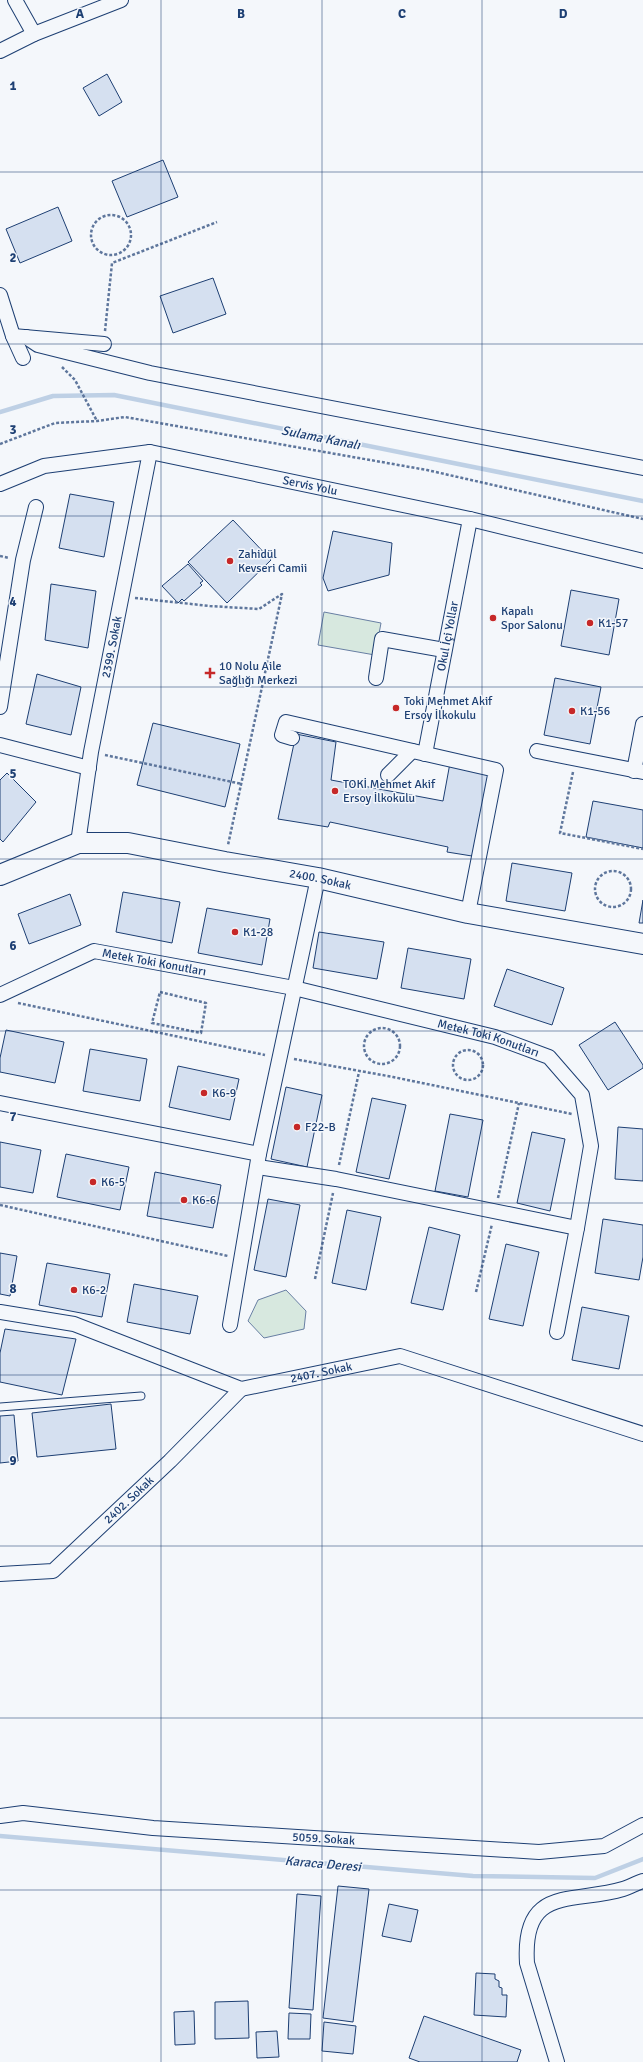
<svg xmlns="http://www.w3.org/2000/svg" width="643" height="2062" viewBox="0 0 643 2062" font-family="Signika,sans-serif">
	<rect width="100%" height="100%" fill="#f4f7fb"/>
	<g fill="#d7e8df" stroke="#687fa3">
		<path d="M324 612 381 623 375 655 318 645Z"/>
		<path d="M286 1290 306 1311 304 1329 264 1338 248 1321 258 1300Z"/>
	</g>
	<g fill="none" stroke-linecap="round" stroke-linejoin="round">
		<g stroke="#bed0e5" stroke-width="4.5">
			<path d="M0 412 53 396 114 395 643 501"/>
			<path d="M0 1836 473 1876 595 1878 643 1859"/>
		</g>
	</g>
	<g fill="#d5e0f0" stroke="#1d3f73">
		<path d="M107 74 122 102 99 116 83 88Z"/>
		<path d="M163 160 178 197 127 217 112 181Z"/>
		<path d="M58 207 72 241 20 263 6 229Z"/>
		<path d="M213 278 226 314 173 333 160 296Z"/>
		<path d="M70 494 114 502 104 557 59 548Z"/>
		<path d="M233 520 271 560 227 603 188 562Z"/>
		<path d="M333 531 392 543 389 575 328 591 323 578Z"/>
		<path d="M188 564 203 581 200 583 202 585 184 601 182 599 178 603 162 586Z"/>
		<path d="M51 584 96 591 88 648 45 640Z"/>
		<path d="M571 590 619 599 609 655 561 646Z"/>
		<path d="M37 674 81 687 71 735 26 724Z"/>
		<path d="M555 678 601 687 590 744 544 735Z"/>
		<path d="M153 723 240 744 225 807 137 785Z"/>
		<path d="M296 734 336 742 331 780 443 801 450 763 492 773 472 856 447 852 448 847 330 822 328 827 278 819Z"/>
		<path d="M7 773 36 802 3 842 0 839V780Z"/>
		<path d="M593 801 643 810V848L586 837Z"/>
		<path d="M512 863 572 873 565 911 506 901Z"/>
		<path d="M123 892 180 902 172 943 116 932Z"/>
		<path d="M70 894 81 925 29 944 18 914Z"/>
		<path d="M643 900V923H639Z"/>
		<path d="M207 908 270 919 262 965 198 953Z"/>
		<path d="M319 932 384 942 377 979 313 968Z"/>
		<path d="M408 948 471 959 464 999 401 988Z"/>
		<path d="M507 969 564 988 552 1025 494 1006Z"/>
		<path d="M615 1022 643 1065V1068L608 1090 579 1045Z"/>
		<path d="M6 1030 64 1042 55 1083 0 1072V1058Z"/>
		<path d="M90 1049 147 1059 140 1101 83 1091Z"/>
		<path d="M178 1066 239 1079 230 1120 169 1107Z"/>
		<path d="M286 1087 322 1095 307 1167 271 1159Z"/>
		<path d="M372 1098 406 1105 389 1179 356 1172Z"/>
		<path d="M450 1114 483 1120 468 1197 435 1191Z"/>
		<path d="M618 1127 643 1129V1181L615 1179Z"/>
		<path d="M532 1132 565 1139 550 1211 517 1203Z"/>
		<path d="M0 1142 41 1150 33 1193 0 1187Z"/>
		<path d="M66 1154 129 1167 120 1210 57 1197Z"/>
		<path d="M155 1172 221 1185 213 1228 147 1216Z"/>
		<path d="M268 1199 300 1205 286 1277 254 1270Z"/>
		<path d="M347 1210 381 1217 366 1290 332 1283Z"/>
		<path d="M603 1219 643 1225V1257L639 1280 595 1273Z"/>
		<path d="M429 1227 460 1235 443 1310 411 1303Z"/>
		<path d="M506 1244 539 1252 523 1326 489 1319Z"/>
		<path d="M0 1253 17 1256 10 1296 0 1294Z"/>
		<path d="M47 1263 110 1274 102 1317 39 1305Z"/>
		<path d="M134 1284 198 1296 190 1334 127 1322Z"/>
		<path d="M582 1307 629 1316 619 1369 572 1360Z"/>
		<path d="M5 1329 76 1339 62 1395 0 1382V1353Z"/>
		<path d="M111 1404 116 1449 37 1457 32 1413Z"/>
		<path d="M14 1415 18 1461 0 1463V1416Z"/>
		<path d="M338 1886 369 1889 353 2022 323 2018Z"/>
		<path d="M297 1894 321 1896 313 2010 289 2008Z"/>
		<path d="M389 1904 418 1910 411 1942 382 1936Z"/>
		<path d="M476 1973 495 1974V1979L499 1981V1987L502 1988V1995H507L506 2017 474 2015Z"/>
		<path d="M248 2001 249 2038 215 2039V2002Z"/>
		<path d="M194 2011 195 2044 175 2045 174 2012Z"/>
		<path d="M289 2013 311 2014 310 2039H288Z"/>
		<path d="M424 2016 521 2050 517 2062H420L409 2058Z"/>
		<path d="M324 2022 356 2026 353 2054 322 2051Z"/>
		<path d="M277 2031 279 2057 257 2058 256 2032Z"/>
	</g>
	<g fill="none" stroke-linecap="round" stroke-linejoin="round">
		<g stroke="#1d3f73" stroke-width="9">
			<path id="lane" d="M0 1407 141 1396"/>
		</g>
		<g stroke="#1d3f73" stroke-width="16">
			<g id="street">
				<path d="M15 0 34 34"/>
				<path d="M0 51 34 34 121 0"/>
				<path d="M0 295 13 336 23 358"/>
				<path d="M13 336 104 344"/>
				<path d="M26 337 38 345 150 373 643 468"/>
				<path id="s1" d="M0 484 44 466 150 452 470 519 643 561"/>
				<path d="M376 678 382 639 444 650"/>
				<path d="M0 707 23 560 36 507"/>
				<path d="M292 738 282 735 286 722 496 770 468 913"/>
				<path d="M0 745 89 768"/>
				<path d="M537 751 643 772"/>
				<path id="s2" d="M425 754 470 519"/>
				<path d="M634 771 643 724"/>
				<path d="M388 775 412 751"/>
				<path id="s3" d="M78 843 91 752 150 452"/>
				<path id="s4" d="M0 995 94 951 294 988 495 1037 549 1057 582 1095 591 1146 577 1228 557 1332"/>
				<path d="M0 1103 259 1154"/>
				<path d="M258 1167 336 1179 577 1228"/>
				<path id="s5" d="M0 1312 74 1324 241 1389 400 1356 643 1434"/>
				<path d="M230 1325 259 1154 318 878"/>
				<path id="s6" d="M0 1574 53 1571 170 1461 241 1389"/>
				<path id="s7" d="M0 1816 23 1813 153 1828 539 1852 604 1846 643 1825"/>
				<path d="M557 2062 527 1963C522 1885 572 1904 623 1889 630 1887 636 1883 643 1881"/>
			</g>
		</g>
		<g stroke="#1d3f73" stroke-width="22">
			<g id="secondary">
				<path id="s8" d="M0 875 78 843H128L225 862 318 878 468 913 643 944"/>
			</g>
		</g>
		<g stroke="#5e769c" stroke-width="2.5" stroke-dasharray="3 2" stroke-linecap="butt">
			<circle cx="111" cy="235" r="20"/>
			<path d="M105 331 112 263 217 222"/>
			<path d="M62 367 75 380 97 421"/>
			<path d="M0 444 55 423 97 421 125 417 427 470 643 519"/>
			<path d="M0 556 9 558"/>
			<path d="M135 598 210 606 259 609 282 594 228 845"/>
			<path d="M105 755 242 784"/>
			<path d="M573 772 560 833 643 849"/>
			<circle cx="613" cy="889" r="18"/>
			<path d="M160 992 206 1003 201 1033 152 1023Z"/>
			<path d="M18 1003 265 1055"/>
			<circle cx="382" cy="1046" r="18"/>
			<circle cx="468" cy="1065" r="15"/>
			<path d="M294 1059 393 1077 572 1114"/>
			<path d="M339 1165 359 1072"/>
			<path d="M498 1198 519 1103"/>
			<path d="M0 1205 228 1256"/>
			<path d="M315 1279 333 1193"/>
			<path d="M476 1292 492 1224"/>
		</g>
		<use href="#lane" stroke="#f4f7fb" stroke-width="7"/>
		<use href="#street" stroke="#f4f7fb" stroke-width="14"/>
		<use href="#secondary" stroke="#f4f7fb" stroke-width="20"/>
	</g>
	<path fill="none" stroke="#1d3f73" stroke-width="1" stroke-opacity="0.55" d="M161 0V2062M322 0V2062M482 0V2062M0 172H643M0 344H643M0 516H643M0 687H643M0 859H643M0 1031H643M0 1203H643M0 1375H643M0 1546H643M0 1718H643M0 1890H643"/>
	<g fill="#c62828" stroke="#f4f7fb" stroke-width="1.5">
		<circle cx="230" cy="561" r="4"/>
		<circle cx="493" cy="618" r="4"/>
		<circle cx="590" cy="623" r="4"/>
		<path d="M208 667h4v4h4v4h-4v4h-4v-4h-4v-4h4z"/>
		<circle cx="396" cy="708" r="4"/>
		<circle cx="572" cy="711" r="4"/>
		<circle cx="335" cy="791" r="4"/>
		<circle cx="235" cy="932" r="4"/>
		<circle cx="204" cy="1093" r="4"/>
		<circle cx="297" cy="1127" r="4"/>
		<circle cx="93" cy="1182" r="4"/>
		<circle cx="184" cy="1200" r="4"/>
		<circle cx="74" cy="1290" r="4"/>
	</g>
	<g text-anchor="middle" stroke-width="3" stroke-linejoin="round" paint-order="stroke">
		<g font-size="12" fill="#1d3f73" stroke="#f4f7fb">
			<text dy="4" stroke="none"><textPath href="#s1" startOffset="318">Servis Yolu</textPath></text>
			<text dy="4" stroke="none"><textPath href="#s2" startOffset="120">Okul İçi Yollar</textPath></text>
			<text dy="4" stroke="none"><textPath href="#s3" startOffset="199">2399. Sokak</textPath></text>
			<text dy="4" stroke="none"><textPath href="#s8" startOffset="330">2400. Sokak</textPath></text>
			<text dy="4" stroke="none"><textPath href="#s4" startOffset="165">Metek Toki Konutları</textPath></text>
			<text dy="4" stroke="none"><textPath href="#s4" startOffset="508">Metek Toki Konutları</textPath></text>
			<text dy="4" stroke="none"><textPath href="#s5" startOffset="336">2407. Sokak</textPath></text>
			<text dy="4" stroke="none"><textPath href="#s6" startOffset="157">2402. Sokak</textPath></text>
			<text dy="4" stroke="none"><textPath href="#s7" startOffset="325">5059. Sokak</textPath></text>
		</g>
		<g font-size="12" fill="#1d3f73" stroke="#f4f7fb" text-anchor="start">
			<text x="238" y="558">Zahidül<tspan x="238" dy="14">Kevseri Camii</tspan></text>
			<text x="501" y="615">Kapalı<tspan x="501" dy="14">Spor Salonu</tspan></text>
			<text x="598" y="627">K1-57</text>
			<text x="219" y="670">10 Nolu Aile<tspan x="219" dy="14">Sağlığı Merkezi</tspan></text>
			<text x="404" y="705">Toki Mehmet Akif<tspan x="404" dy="14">Ersoy İlkokulu</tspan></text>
			<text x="580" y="715">K1-56</text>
			<text x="343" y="788">TOKİ Mehmet Akif<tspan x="343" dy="14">Ersoy İlkokulu</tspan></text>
			<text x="243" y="936">K1-28</text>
			<text x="212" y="1097">K6-9</text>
			<text x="305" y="1131">F22-B</text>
			<text x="101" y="1186">K6-5</text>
			<text x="192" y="1204">K6-6</text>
			<text x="82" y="1294">K6-2</text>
		</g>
		<g font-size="13" font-style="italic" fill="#1d3f73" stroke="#f4f7fb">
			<text transform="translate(321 437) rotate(11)" y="5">Sulama Kanalı</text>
			<text transform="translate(323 1863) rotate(5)" y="5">Karaca Deresi</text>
		</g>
	</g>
	<g font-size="13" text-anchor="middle" font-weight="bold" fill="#1d3f73" stroke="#f4f7fb" stroke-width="3" stroke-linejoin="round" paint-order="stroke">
		<text x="80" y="18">A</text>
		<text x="241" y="18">B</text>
		<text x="402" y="18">C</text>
		<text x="563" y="18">D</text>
		<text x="13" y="90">1</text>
		<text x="13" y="262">2</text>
		<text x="13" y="434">3</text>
		<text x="13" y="606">4</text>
		<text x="13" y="778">5</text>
		<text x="13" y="950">6</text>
		<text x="13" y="1121">7</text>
		<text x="13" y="1293">8</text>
		<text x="13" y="1465">9</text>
	</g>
</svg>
